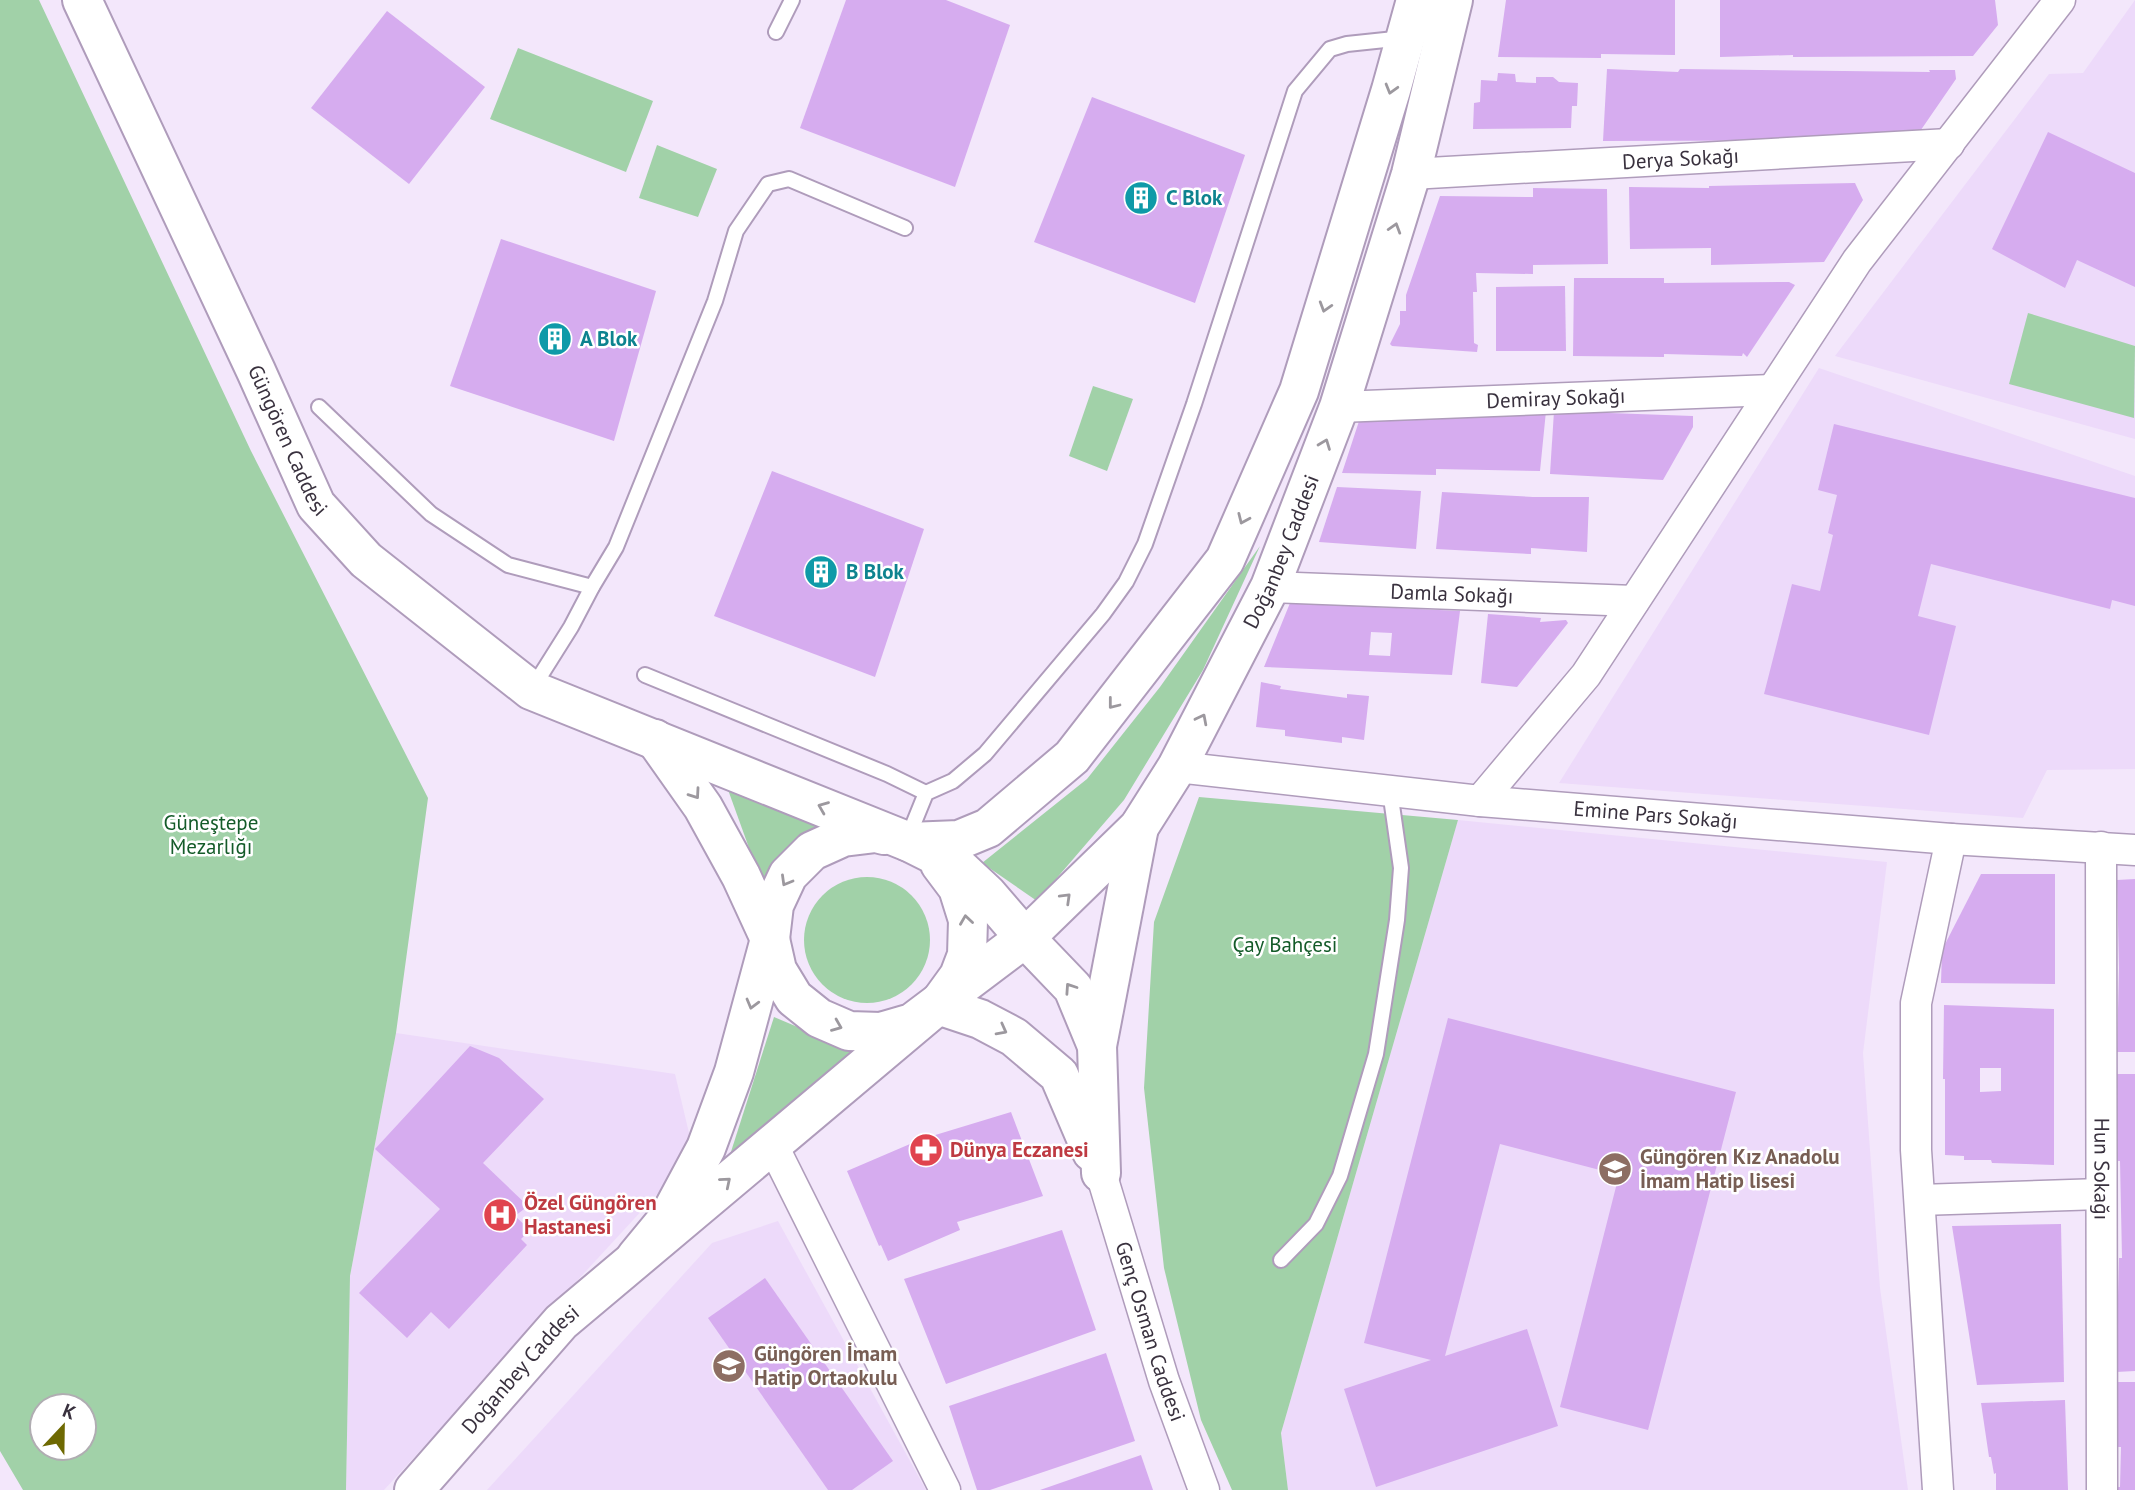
<svg xmlns="http://www.w3.org/2000/svg" width="2135" height="1490" viewBox="0 0 2135 1490" font-family="'PT Sans',sans-serif">
	<rect width="100%" height="100%" fill="#f3e7fb"/>
	<g fill="#eddafa">
		<path d="M2135 0V439L1835 356 2049 74 2083 73Z"/>
		<path d="M1819 368 2135 476V769L2047 770 2023 818 1559 783Z"/>
		<path d="M1458 820 1887 862 1863 1053 1880 1288 1908 1490H1288L1281 1433Z"/>
		<path d="M396 1033 675 1074 694 1154 384 1490H346L350 1276Z"/>
		<path d="M778 1221 926 1490H487L712 1243Z"/>
	</g>
	<g fill="#a1d1a8" fill-rule="evenodd">
		<path d="M0 0H39L251 451 428 798 396 1033 350 1276 346 1490H23L0 1451ZM42 1406H84V1448H42Z"/>
		<path d="M518 48 653 101 626 172 490 119Z"/>
		<path d="M657 145 717 169 698 217 639 198Z"/>
		<path d="M2028 313 2135 346 2134 418 2009 384Z"/>
		<path d="M1093 386 1133 399 1107 471 1069 456Z"/>
		<path d="M1260 546 1203 670 1124 800 1037 901 982 863 1087 779 1160 687Z"/>
		<path d="M727 787 825 828 761 881Z"/>
		<path d="M1199 797 1458 820 1281 1433 1288 1490H1232L1201 1420 1164 1268 1144 1088 1154 922Z"/>
		<circle cx="867" cy="940" r="63"/>
		<path d="M774 1017 859 1053 729 1158Z"/>
	</g>
	<g fill="#d6acef" fill-rule="evenodd">
		<path d="M846 0H946L1010 25 955 187 800 128Z"/>
		<path d="M1506 0H1675V55L1601 54V58L1498 57Z"/>
		<path d="M1720 0H1995L1998 25 1973 56 1793 57V55L1720 57Z"/>
		<path d="M387 11 485 87 409 184 311 108Z"/>
		<path d="M1607 69 1678 72 1680 69 1930 72 1929 70H1955L1956 79 1914 140 1603 141Z"/>
		<path d="M1498 73 1515 74 1516 82 1536 83V77H1553L1559 82 1578 83 1577 106H1572L1571 128 1473 129 1474 103 1480 102 1481 80 1497 81Z"/>
		<path d="M1092 97 1245 155 1195 303 1034 242Z"/>
		<path d="M2048 132 2135 173V287L2077 260 2065 288 1992 249Z"/>
		<path d="M1855 183 1863 200 1824 262 1711 265V248L1630 249 1629 187 1709 188V186Z"/>
		<path d="M1533 188 1607 189 1608 264 1533 265V274L1476 273 1477 292H1473L1474 343 1478 345 1477 352 1392 346 1390 344 1400 324V311H1406V295L1440 196 1533 197Z"/>
		<path d="M501 239 656 291 614 441 450 386Z"/>
		<path d="M1574 278H1664V283L1789 282 1795 285 1747 357 1743 353 1742 356 1664 354V357L1573 356Z"/>
		<path d="M1565 286 1566 351H1496V287Z"/>
		<path d="M1546 411 1540 471 1436 469V475L1342 473 1362 412Z"/>
		<path d="M1554 411 1693 416V427L1663 480 1550 474Z"/>
		<path d="M1834 424 2135 498V606L2112 600 2110 609 1931 564 1918 616 1956 626 1929 735 1764 694 1792 584 1820 591 1833 535 1828 533 1837 495 1818 490Z"/>
		<path d="M772 471 924 529 875 677 714 616Z"/>
		<path d="M1337 487 1421 491 1416 549 1319 542Z"/>
		<path d="M1442 492 1533 497H1589L1587 552 1531 548V554L1436 549Z"/>
		<path d="M1290 603 1460 611 1452 675 1264 667ZM1371 632 1392 633 1390 656 1369 655Z"/>
		<path d="M1488 614 1541 618 1540 622 1566 620 1568 623 1517 687 1481 683Z"/>
		<path d="M1261 682 1281 686 1280 689 1347 698V694L1369 696 1364 740 1342 737V743L1285 736V730L1256 727Z"/>
		<path d="M1981 874H2055V984L1941 983 1942 950Z"/>
		<path d="M2135 879V1052H2117L2119 968 2117 880Z"/>
		<path d="M1944 1005 2054 1009V1165L1992 1163 1991 1160H1964V1156L1945 1155V1079H1943ZM1980 1068H2001V1091L1980 1092Z"/>
		<path d="M1448 1018 1736 1092 1648 1430 1560 1407 1619 1175 1500 1144 1445 1356 1527 1329 1558 1426 1376 1487 1344 1389 1431 1360 1364 1343Z"/>
		<path d="M470 1046 499 1058 544 1099 483 1163 528 1206 515 1216 530 1230 521 1239 527 1245 449 1329 431 1312 407 1338 359 1293 440 1209 375 1149Z"/>
		<path d="M2115 1074H2135V1371L2116 1372 2119 1258H2122L2120 1161H2115Z"/>
		<path d="M1011 1112 1043 1196 957 1222 960 1230 888 1261 881 1245 879 1246 847 1171 931 1135 932 1136Z"/>
		<path d="M2061 1224 2064 1382 1977 1385 1952 1226Z"/>
		<path d="M1062 1230 1096 1330 946 1384 904 1279Z"/>
		<path d="M765 1278 893 1461 852 1490H828L708 1318Z"/>
		<path d="M1106 1353 1135 1441 990 1490H977L949 1406Z"/>
		<path d="M2118 1382H2135V1490H2118V1487H2120L2121 1447H2118Z"/>
		<path d="M2065 1400 2068 1490H1996V1473L1994 1474 1991 1457H1989L1981 1403Z"/>
		<path d="M1141 1455 1153 1490H1040Z"/>
	</g>
	<g fill="none" stroke-linecap="round" stroke-linejoin="round">
		<g stroke="#af9cbb" stroke-width="18">
			<g id="lane">
				<path d="M776 32 792 0"/>
				<path d="M319 407 431 514 508 565 592 587"/>
				<path d="M645 675 887 774 926 793"/>
				<path d="M532 689 571 627 592 587 616 547 715 301 736 231 768 184 789 179 905 228"/>
				<path d="M910 838 913 825 926 793 953 781 985 754 1103 614 1126 582 1145 544 1194 404 1295 91 1330 49 1347 44 1404 38"/>
				<path d="M1281 1260 1316 1224 1340 1176 1376 1054 1397 920 1401 868 1390 791"/>
			</g>
		</g>
		<g stroke="#af9cbb" stroke-width="33">
			<g id="street">
				<path id="s1" d="M1411 174 1949 144"/>
				<path id="s2" d="M1339 407 1772 390"/>
				<path id="s3" d="M1270 587 1634 601"/>
				<path id="s4" d="M1177 767 1480 801 1951 839 2135 850"/>
				<path d="M1480 801 1586 675 1857 261 2060 0"/>
				<path id="s5" d="M2101 847 2102 1490"/>
				<path d="M772 1144 945 1490"/>
				<path id="s6" d="M1101 1173 1164 1381 1204 1490"/>
				<path d="M1920 1200 2101 1194"/>
				<path d="M1938 1490 1916 1150V1003L1951 839"/>
			</g>
		</g>
		<g stroke="#af9cbb" stroke-width="42">
			<g id="secondary">
				<path id="s7" d="M82 0 256 371 316 505 366 560 531 690 909 842 957 866 987 894 1025 938 1073 988 1097 1046 1101 1173"/>
				<path id="s8" d="M655 739 703 807 741 876 770 939 777 970 794 998 819 1018 849 1031 881 1032 912 1023 1025 938 1139 827 1177 767 1270 587 1339 407 1411 174 1453 0"/>
				<path d="M909 842 959 840 988 828 1072 757 1225 560 1299 391 1391 90 1416 0"/>
				<path d="M938 1005 980 1019 1014 1037 1059 1075 1092 1152"/>
				<path d="M1097 1046 1139 827"/>
				<path d="M636 1257 669 1217 706 1148 734 1072 770 939 774 905 788 875 812 851 843 837 876 833 884 835"/>
				<path id="s9" d="M414 1490 561 1322 938 1005 959 976 967 955 968 920 958 888 940 864"/>
			</g>
		</g>
		<use href="#lane" stroke="#fff" stroke-width="14"/>
		<use href="#street" stroke="#fff" stroke-width="30"/>
		<use href="#secondary" stroke="#fff" stroke-width="38"/>
	</g>
	<defs><path id="oneway-chevron" d="M-2-3.5L2.5 0L-2 3.5" fill="none" stroke-width="1.6" stroke-linecap="round" stroke-linejoin="round" transform="scale(1.75)"/></defs>
	<g stroke="#9c989e">
		<use href="#oneway-chevron" transform="translate(1391 89) rotate(106)"/>
		<use href="#oneway-chevron" transform="translate(1395 228) rotate(-73)"/>
		<use href="#oneway-chevron" transform="translate(1325 307) rotate(107)"/>
		<use href="#oneway-chevron" transform="translate(1325 444) rotate(-69)"/>
		<use href="#oneway-chevron" transform="translate(1243 519) rotate(114)"/>
		<use href="#oneway-chevron" transform="translate(1113 704) rotate(128)"/>
		<use href="#oneway-chevron" transform="translate(1202 719) rotate(-63)"/>
		<use href="#oneway-chevron" transform="translate(695 794) rotate(55)"/>
		<use href="#oneway-chevron" transform="translate(823 807) rotate(-158)"/>
		<use href="#oneway-chevron" transform="translate(786 881) rotate(120)"/>
		<use href="#oneway-chevron" transform="translate(1066 898) rotate(-44)"/>
		<use href="#oneway-chevron" transform="translate(966 920) rotate(-98)"/>
		<use href="#oneway-chevron" transform="translate(1070 988) rotate(-124)"/>
		<use href="#oneway-chevron" transform="translate(752 1004) rotate(105)"/>
		<use href="#oneway-chevron" transform="translate(837 1026) rotate(22)"/>
		<use href="#oneway-chevron" transform="translate(1002 1030) rotate(28)"/>
		<use href="#oneway-chevron" transform="translate(726 1182) rotate(-40)"/>
	</g>
	<defs>
		<g id="building-disc" transform="scale(1.75)"><circle r="9.5" fill="#0f9aa8" stroke="#fff"/><path d="M-4-6H4V6H1V3H-1V6H-4ZM-2.5-4.3h1.7v1.8h-1.7ZM.8-4.3h1.7v1.8H.8ZM-2.5-1h1.7V.8h-1.7ZM.8-1h1.7V.8H.8Z" fill="#fff"/></g>
		<g id="pharmacy-disc" transform="scale(1.75)"><circle r="9.5" fill="#e0444e" stroke="#fff"/><path d="M-2-6h4v4h4v4h-4v4h-4v-4h-4v-4h4Z" fill="#fff"/></g>
		<g id="school-disc" transform="scale(1.75)"><circle r="9.5" fill="#8d6e63" stroke="#fff"/><path d="M0-5L7-2L0 1L-7-2ZM-4 1L0 2.5L4 1V4Q0 6-4 4Z" fill="#fff"/></g>
		<g id="hospital-disc" transform="scale(1.75)"><circle r="9.5" fill="#e0444e" stroke="#fff"/><path d="M-5-5h3v3.5h4V-5h3V5h-3V1.5h-4V5h-3Z" fill="#fff"/></g>
	</defs>
	<g fill-rule="evenodd">
		<use href="#building-disc" x="1141" y="198"/>
		<use href="#building-disc" x="555" y="339"/>
		<use href="#building-disc" x="821" y="572"/>
		<use href="#pharmacy-disc" x="926" y="1150"/>
		<use href="#school-disc" x="1615" y="1169"/>
		<use href="#hospital-disc" x="500" y="1215"/>
		<use href="#school-disc" x="729" y="1366"/>
	</g>
	<g text-anchor="middle" stroke-width="5" stroke-linejoin="round" paint-order="stroke">
		<g font-size="21" fill="#39313e" stroke="#fff">
			<text dy="7" stroke="none"><textPath href="#s1" startOffset="270">Derya Sokağı</textPath></text>
			<text dy="7" stroke="none"><textPath href="#s2" startOffset="217">Demiray Sokağı</textPath></text>
			<text dy="7" stroke="none"><textPath href="#s7" startOffset="486">Güngören Caddesi</textPath></text>
			<text dy="7" stroke="none"><textPath href="#s8" startOffset="1036">Doğanbey Caddesi</textPath></text>
			<text dy="7" stroke="none"><textPath href="#s3" startOffset="182">Damla Sokağı</textPath></text>
			<text dy="7" stroke="none"><textPath href="#s4" startOffset="481">Emine Pars Sokağı</textPath></text>
			<text dy="7" stroke="none"><textPath href="#s5" startOffset="322">Hun Sokağı</textPath></text>
			<text dy="7" stroke="none"><textPath href="#s6" startOffset="166">Genç Osman Caddesi</textPath></text>
			<text dy="7" stroke="none"><textPath href="#s9" startOffset="161">Doğanbey Caddesi</textPath></text>
		</g>
		<g font-size="21" font-weight="bold" fill="#0d838f" stroke="#fff" text-anchor="start">
			<text x="1166" y="205">C Blok</text>
			<text x="580" y="346">A Blok</text>
			<text x="846" y="579">B Blok</text>
		</g>
		<g font-size="21" fill="#145b29" stroke="#fff">
			<text x="211" y="830">Güneştepe<tspan x="211" dy="24">Mezarlığı</tspan></text>
			<text x="1285" y="952">Çay Bahçesi</text>
		</g>
		<g font-size="21" font-weight="bold" fill="#be3a42" stroke="#fff" text-anchor="start">
			<text x="950" y="1157">Dünya Eczanesi</text>
			<text x="524" y="1210">Özel Güngören<tspan x="524" dy="24">Hastanesi</tspan></text>
		</g>
		<g font-size="21" font-weight="bold" fill="#785e54" stroke="#fff" text-anchor="start">
			<text x="1640" y="1164">Güngören Kız Anadolu<tspan x="1640" dy="24">İmam Hatip lisesi</tspan></text>
			<text x="754" y="1361">Güngören İmam<tspan x="754" dy="24">Hatip Ortaokulu</tspan></text>
		</g>
	</g>
	<g transform="translate(63 1427) rotate(22)"><circle r="33" fill="#ffffff" stroke="#b0adb2" stroke-width="2"/>
	<path d="M0-5L12 26L0 18L-12 26Z" fill="#6e6902"/>
	<text y="-10" font-size="19" font-weight="bold" text-anchor="middle" fill="#39313e">K</text>
	</g>
</svg>
